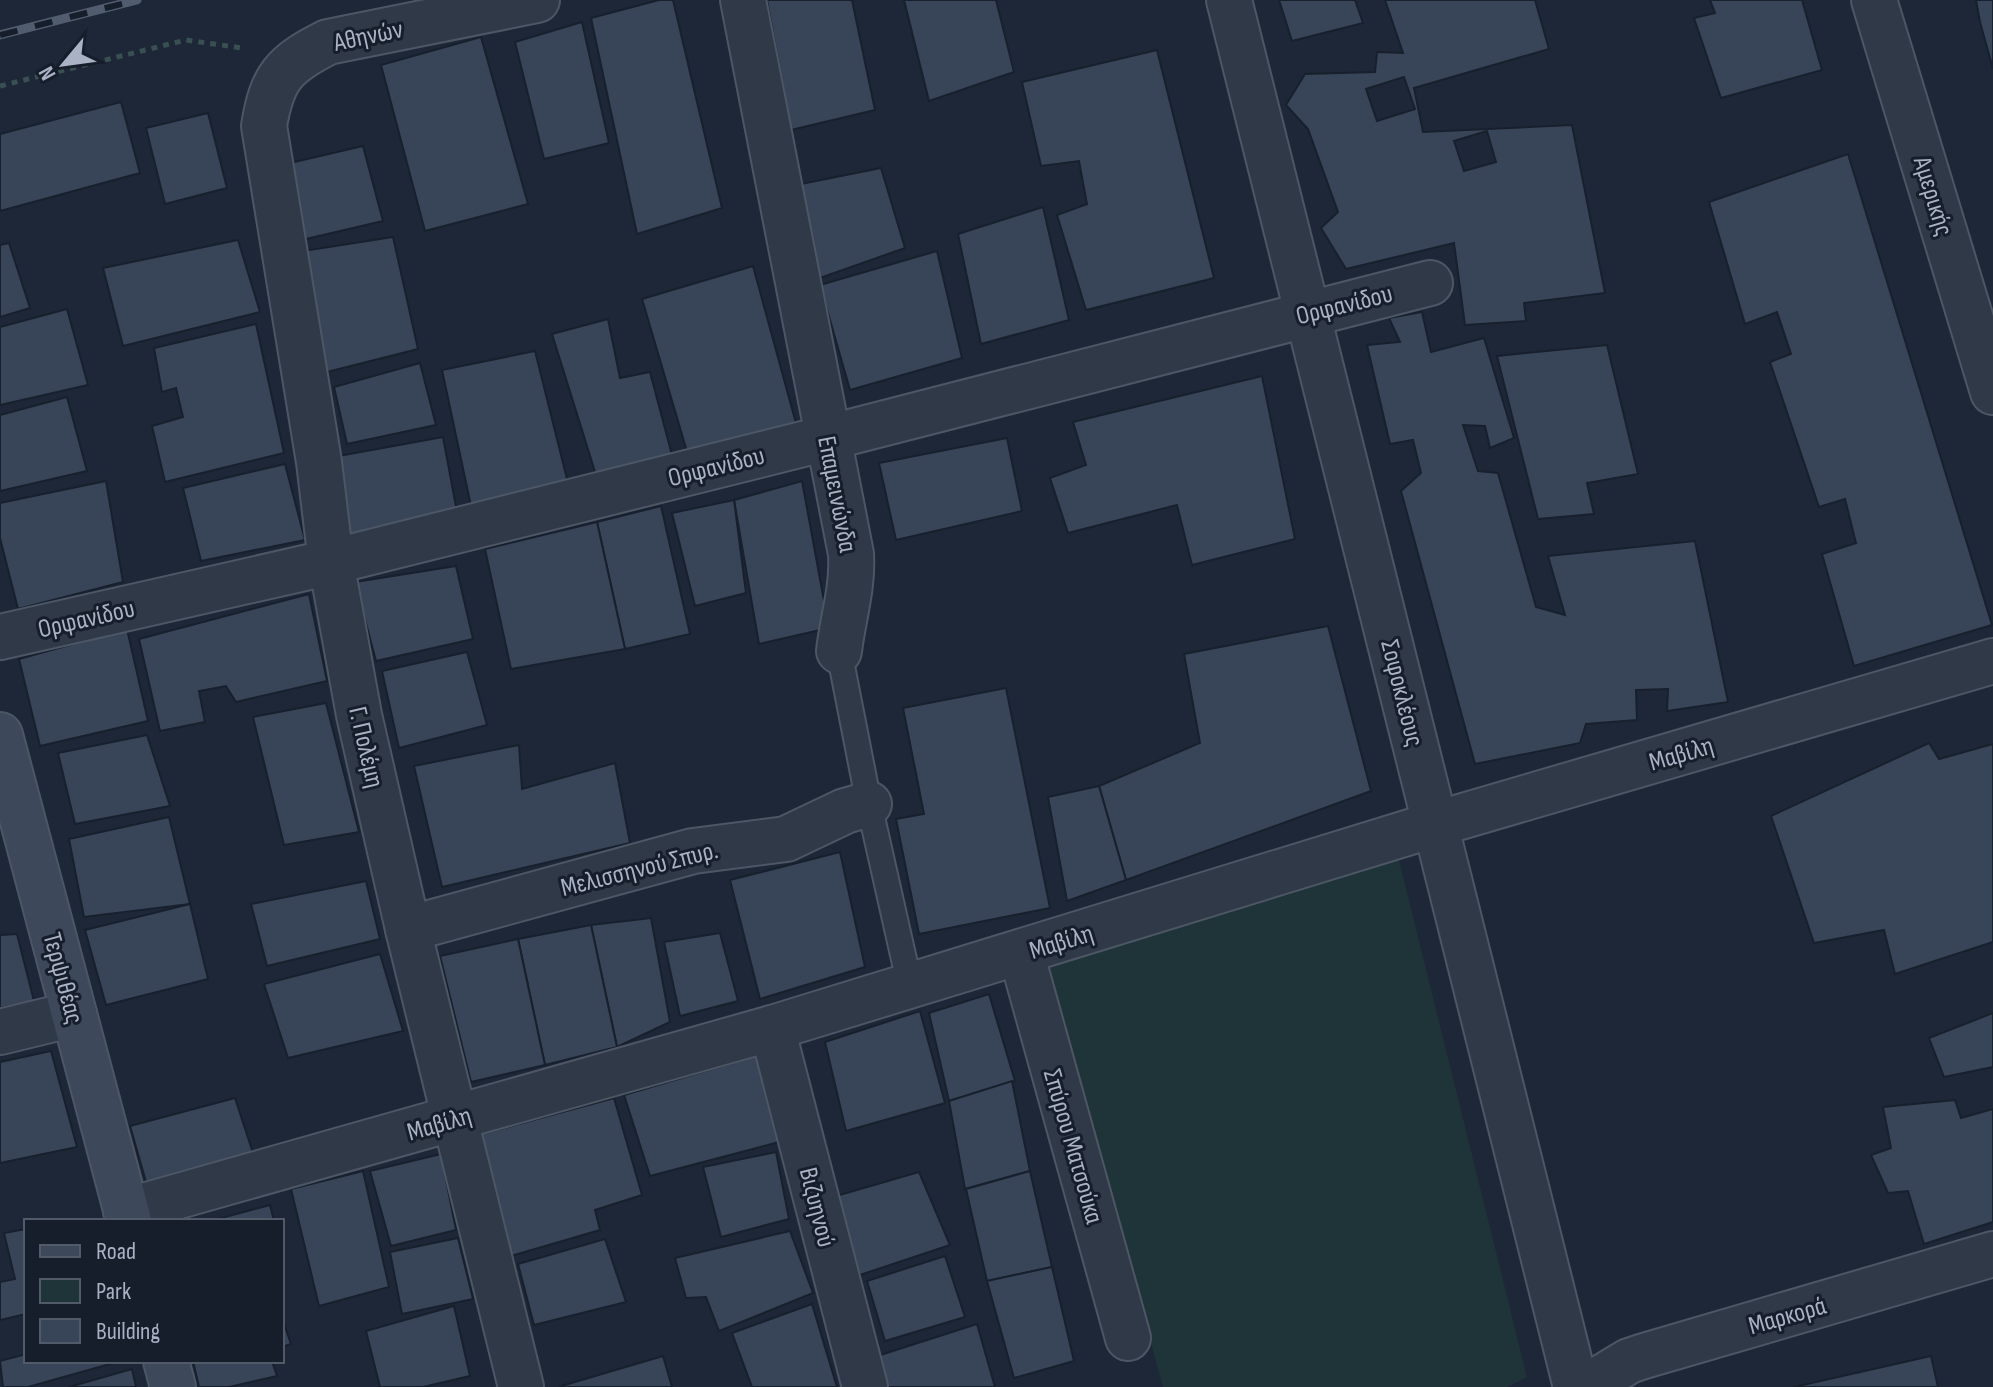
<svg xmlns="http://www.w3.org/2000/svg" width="1993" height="1387" viewBox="0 0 1993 1387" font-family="'Sofia Sans Condensed',sans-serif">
	<rect width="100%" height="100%" fill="#1d2737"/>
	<path fill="#1f3438" d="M1399 860 1527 1377 1507 1387H1163L1047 962Z"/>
	<g fill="#384558" stroke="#18202d" stroke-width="2" fill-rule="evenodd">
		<path d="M659 0H673L722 208 637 234 591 18Z"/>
		<path d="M767 0H852L875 110 791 130Z"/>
		<path d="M904 0H996L1014 72 929 101Z"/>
		<path d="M1279 0H1355L1363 23 1292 41Z"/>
		<path d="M1385 0H1535L1549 49 1414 88 1423 132 1572 125 1605 293 1524 303 1526 321 1465 325 1454 243 1346 269 1321 228 1338 212 1308 129 1286 105 1305 74 1375 72 1377 52 1403 53ZM1404 77 1415 109 1377 121 1366 89ZM1487 131 1496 162 1464 171 1454 141Z"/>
		<path d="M1710 0H1802L1822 70 1721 98 1694 18 1715 13Z"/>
		<path d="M1976 0H1993V69L1980 22Z"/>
		<path d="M582 22 609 143 544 159 515 42Z"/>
		<path d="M481 37 528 204 425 231 381 65Z"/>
		<path d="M1157 50 1214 278 1086 310 1057 215 1087 204 1079 161 1041 166 1022 82Z"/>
		<path d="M121 102 140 173 0 211V134Z"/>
		<path d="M208 113 227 188 165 204 146 128Z"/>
		<path d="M363 146 383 221 293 242 277 166Z"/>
		<path d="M1848 154 1992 625 1854 666 1822 554 1856 543 1845 499 1819 507 1770 362 1791 354 1777 312 1745 324 1709 202Z"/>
		<path d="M881 168 905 248 820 278 796 185Z"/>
		<path d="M1043 207 1069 320 981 344 958 234Z"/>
		<path d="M393 237 418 349 327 372 303 251Z"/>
		<path d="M238 240 260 312 123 346 103 268Z"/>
		<path d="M9 243 30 308 0 317V245Z"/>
		<path d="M937 251 962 358 850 390 820 285Z"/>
		<path d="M753 266 797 427 688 455 642 299Z"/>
		<path d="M67 309 88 385 0 405V327Z"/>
		<path d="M1422 312 1431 352 1484 338 1514 438 1490 448 1485 426 1463 425 1478 471 1498 473 1536 607 1565 615 1548 556 1695 541 1728 702 1667 711 1668 689 1636 690 1637 720 1586 724 1580 743 1475 764 1401 491 1421 473 1413 440 1390 444 1367 345 1400 342 1389 318Z"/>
		<path d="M608 319 620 378 650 372 672 455 596 475 552 334Z"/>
		<path d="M256 324 284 453 165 482 152 426 183 417 176 388 162 392 154 348Z"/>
		<path d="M1607 345 1638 474 1587 483 1594 514 1538 519 1497 356Z"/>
		<path d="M535 351 568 483 471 506 442 370Z"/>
		<path d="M420 363 436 425 347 444 334 387Z"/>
		<path d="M1262 376 1295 539 1192 565 1177 505 1068 533 1050 478 1086 465 1073 422Z"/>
		<path d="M67 397 87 471 0 491V415Z"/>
		<path d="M443 437 457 512 350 536 333 457Z"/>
		<path d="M1007 438 1022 511 896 540 879 463Z"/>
		<path d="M285 464 305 540 201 561 183 488Z"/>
		<path d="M106 481 123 582 18 609 0 538V503Z"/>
		<path d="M802 481 829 628 759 644 734 500Z"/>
		<path d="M734 500 746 593 695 606 672 513Z"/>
		<path d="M661 506 690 634 625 649 597 522Z"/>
		<path d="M597 522 625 649 511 669 485 549Z"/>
		<path d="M456 566 473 639 376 661 355 582Z"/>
		<path d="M309 594 327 681 236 702 226 686 199 691 205 722 160 731 139 639Z"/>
		<path d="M1328 626 1371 791 1126 880 1099 786 1200 743 1184 654Z"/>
		<path d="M127 629 148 721 40 746 19 659Z"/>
		<path d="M467 652 487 725 399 748 382 671Z"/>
		<path d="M1006 688 1050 908 919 934 896 819 924 814 903 708Z"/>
		<path d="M326 703 359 832 284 845 253 717Z"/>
		<path d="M147 735 170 806 75 824 58 753Z"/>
		<path d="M1929 743 1939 759 1993 744V942L1895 974 1884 930 1814 943 1771 816Z"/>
		<path d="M519 745 522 789 615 763 630 843 442 887 414 766Z"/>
		<path d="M1099 786 1126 880 1067 901 1048 797Z"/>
		<path d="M169 817 190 904 84 917 69 839Z"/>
		<path d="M840 852 865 967 760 999 730 880Z"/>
		<path d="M366 881 380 939 267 966 251 904Z"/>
		<path d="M190 904 208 979 106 1005 85 930Z"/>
		<path d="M651 918 670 1022 617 1047 591 925Z"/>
		<path d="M591 925 617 1047 545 1065 518 939Z"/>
		<path d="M720 933 738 1001 680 1016 664 942Z"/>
		<path d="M17 934 34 1001 0 1008V935Z"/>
		<path d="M518 939 545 1065 471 1082 440 956Z"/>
		<path d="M380 954 403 1031 288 1058 264 984Z"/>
		<path d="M989 994 1015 1081 949 1101 929 1013Z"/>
		<path d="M920 1011 945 1103 846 1131 825 1042Z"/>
		<path d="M1993 1013V1067L1944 1077 1929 1038Z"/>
		<path d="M51 1051 77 1147 0 1163V1062Z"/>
		<path d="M756 1056 783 1141 650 1176 624 1095Z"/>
		<path d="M1012 1081 1030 1171 965 1189 949 1101Z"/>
		<path d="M235 1098 255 1159 148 1189 130 1126Z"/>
		<path d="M614 1098 642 1195 595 1210 600 1230 511 1256 479 1135Z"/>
		<path d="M1955 1100 1961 1118 1993 1109V1222L1924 1244 1908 1191 1888 1193 1871 1155 1891 1148 1883 1107Z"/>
		<path d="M776 1152 789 1219 721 1237 703 1167Z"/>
		<path d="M441 1154 456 1230 391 1246 370 1171Z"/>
		<path d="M363 1171 389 1287 319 1306 291 1189Z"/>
		<path d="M1030 1171 1052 1267 987 1281 966 1189Z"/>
		<path d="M919 1172 950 1245 854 1277 836 1196Z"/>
		<path d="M270 1205 274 1221H210Z"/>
		<path d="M26 1229V1314L0 1320V1282L15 1279 4 1233Z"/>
		<path d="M790 1231 813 1293 719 1331 706 1297 686 1298 675 1258Z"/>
		<path d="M458 1238 473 1299 402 1314 390 1252Z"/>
		<path d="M605 1239 626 1302 534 1325 518 1264Z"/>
		<path d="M945 1256 965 1317 885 1341 867 1281Z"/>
		<path d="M1052 1267 1074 1361 1014 1378 987 1281Z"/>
		<path d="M812 1304 837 1387H752L732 1333Z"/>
		<path d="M454 1306 470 1376 423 1387H380L366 1331Z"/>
		<path d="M282 1318 291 1344 282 1347Z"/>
		<path d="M977 1324 995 1387H881L871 1358Z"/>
		<path d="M26 1354V1361L117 1362 28 1387H3L0 1361Z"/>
		<path d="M663 1356 672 1387H558Z"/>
		<path d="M1931 1356 1938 1387H1794Z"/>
		<path d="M193 1361H272L277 1376 229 1387H199Z"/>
		<path d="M132 1369 136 1387H69Z"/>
	</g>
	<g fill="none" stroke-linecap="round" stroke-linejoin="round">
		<g stroke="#4d5665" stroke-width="28">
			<path id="lane" d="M839 651 869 804 910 986"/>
		</g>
		<g stroke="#4d5665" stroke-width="48">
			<g id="street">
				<path d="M743 0 851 554C853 589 843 617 839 651"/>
				<path d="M1229 0 1576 1387"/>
				<path d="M1874 0 1993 392"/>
				<path d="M0 637 331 562 827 438 1430 283"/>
				<path d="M408 929 693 851 786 839 845 811 869 804"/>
				<path d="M1021 953 1128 1338"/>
				<path d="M772 1028 865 1387"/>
				<path d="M0 1032 74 1014"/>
				<path d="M126 1211 772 1028 1436 824 1993 661"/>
				<path d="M521 1387 408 929 359 715 331 562 319 462 264 126C272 77 284 64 328 42L537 0"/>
				<path d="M1586 1387 1629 1361 1644 1356 1993 1254"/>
			</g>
		</g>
		<g stroke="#4d5665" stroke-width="48">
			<g id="secondary">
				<path d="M0 735 129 1221"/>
				<path d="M166 1361 173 1387"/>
			</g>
		</g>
		<path stroke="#395052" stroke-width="5" stroke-dasharray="6 6" stroke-linecap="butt" d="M0 86 186 40 242 48"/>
		<use href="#lane" stroke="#303947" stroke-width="24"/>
		<use href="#street" stroke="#303947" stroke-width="44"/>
		<use href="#secondary" stroke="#3e485b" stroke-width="44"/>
		<g stroke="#515d6f" stroke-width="9">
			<path id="rail" d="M0 35 137 0"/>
		</g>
		<use href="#rail" stroke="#161e2b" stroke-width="6" stroke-dasharray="18" stroke-linecap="butt"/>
	</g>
	<g text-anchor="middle" stroke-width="6" stroke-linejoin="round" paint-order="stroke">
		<g font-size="26" fill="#a9b3c5" stroke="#161e2b">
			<text transform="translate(368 35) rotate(-12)" y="9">Αθηνών</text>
			<text transform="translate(1934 196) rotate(73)" y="9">Αμερικής</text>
			<text transform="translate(1344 304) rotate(-14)" y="9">Ορφανίδου</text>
			<text transform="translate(716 466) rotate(-14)" y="9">Ορφανίδου</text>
			<text transform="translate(838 494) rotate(79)" y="9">Επαμεινώνδα</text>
			<text transform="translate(86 618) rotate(-13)" y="9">Ορφανίδου</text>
			<text transform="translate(1403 693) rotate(76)" y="9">Σοφοκλέους</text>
			<text transform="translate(367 747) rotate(77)" y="9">Γ. Πολέμη</text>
			<text transform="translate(1681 753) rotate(-16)" y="9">Μαβίλη</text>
			<text transform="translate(639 868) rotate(-14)" y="9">Μελισσηνού Σπυρ.</text>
			<text transform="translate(1061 941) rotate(-17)" y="9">Μαβίλη</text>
			<text transform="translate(64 978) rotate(75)" y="9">Τερψιθέας</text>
			<text transform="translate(439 1123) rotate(-16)" y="9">Μαβίλη</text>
			<text transform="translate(1074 1146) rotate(74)" y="9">Σπύρου Ματσούκα</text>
			<text transform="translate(818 1207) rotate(76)" y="9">Βιζυηνού</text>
			<text transform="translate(1787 1315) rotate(-16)" y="9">Μαρκορά</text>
		</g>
	</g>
	<rect x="24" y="1219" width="260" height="144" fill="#161e2b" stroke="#515a69" stroke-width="2"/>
	<rect x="40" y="1245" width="40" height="12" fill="#3e485b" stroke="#515a69" stroke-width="2"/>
	<text x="96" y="1259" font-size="24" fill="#a9b3c5">Road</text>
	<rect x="40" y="1279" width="40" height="24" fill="#1f3438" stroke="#515a69" stroke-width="2"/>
	<text x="96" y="1299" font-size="24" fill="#a9b3c5">Park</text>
	<rect x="40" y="1319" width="40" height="24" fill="#384558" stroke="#515a69" stroke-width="2"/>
	<text x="96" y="1339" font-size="24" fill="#a9b3c5">Building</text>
	<g transform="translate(64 64) rotate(241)" stroke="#161e2b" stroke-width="6" paint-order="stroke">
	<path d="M0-6L14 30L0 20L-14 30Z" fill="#a9b3c5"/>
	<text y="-12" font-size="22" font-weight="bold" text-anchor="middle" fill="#a9b3c5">N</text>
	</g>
</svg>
